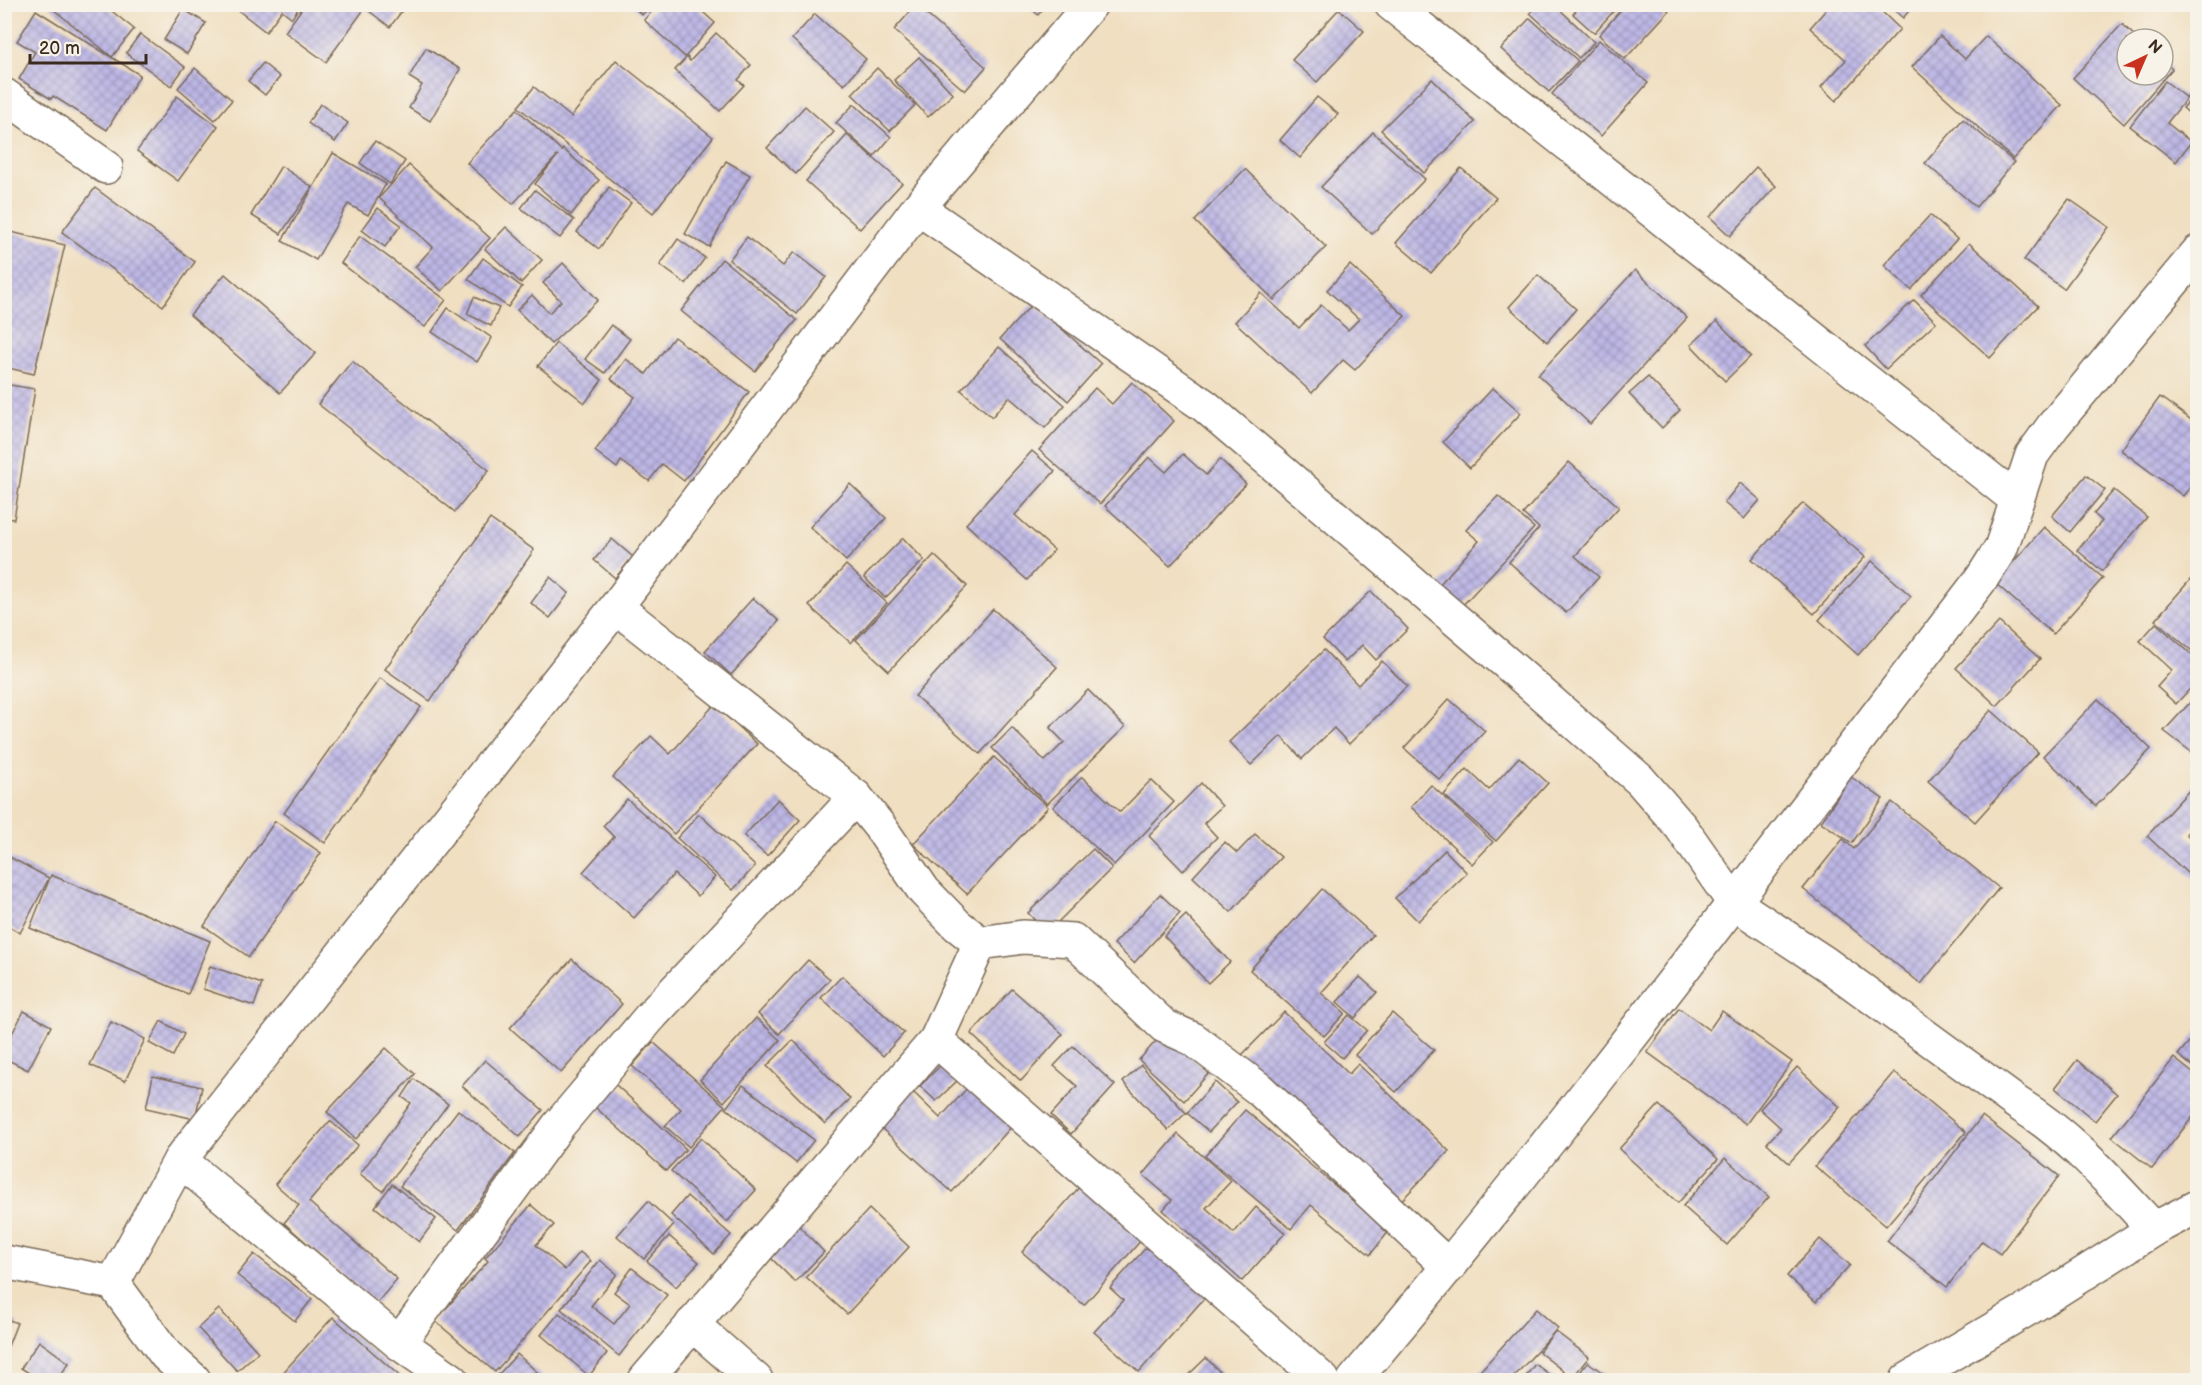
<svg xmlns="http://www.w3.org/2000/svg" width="2202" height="1385" viewBox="0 0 2202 1385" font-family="'Balsamiq Sans',sans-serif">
	<defs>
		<pattern id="building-cross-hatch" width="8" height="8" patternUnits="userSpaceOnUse" patternTransform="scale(1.5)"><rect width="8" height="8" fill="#bdb7e6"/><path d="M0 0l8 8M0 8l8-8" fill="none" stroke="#9b95ba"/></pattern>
	</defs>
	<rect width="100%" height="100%" fill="#f7f3e8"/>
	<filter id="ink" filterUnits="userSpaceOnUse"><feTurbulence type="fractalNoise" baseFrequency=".0167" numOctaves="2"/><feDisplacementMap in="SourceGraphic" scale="12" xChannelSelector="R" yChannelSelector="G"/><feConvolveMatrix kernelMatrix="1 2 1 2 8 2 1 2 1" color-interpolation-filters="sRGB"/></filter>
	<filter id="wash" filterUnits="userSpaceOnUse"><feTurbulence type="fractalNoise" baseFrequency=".008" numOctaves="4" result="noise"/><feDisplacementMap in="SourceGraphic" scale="24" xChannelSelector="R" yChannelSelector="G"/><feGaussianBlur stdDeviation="1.35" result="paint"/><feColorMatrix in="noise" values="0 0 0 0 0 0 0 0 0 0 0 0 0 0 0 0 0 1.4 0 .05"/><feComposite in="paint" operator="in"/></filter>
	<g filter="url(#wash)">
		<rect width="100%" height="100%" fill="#f0dfc1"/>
		<g id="blocks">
			<g fill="url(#building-cross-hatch)">
				<path d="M47 4H103L134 29 112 57Z"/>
				<path d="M230 4H301L292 18 282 10 266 32Z"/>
				<path d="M305 4H407L390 27 365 8 326 62 285 32Z"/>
				<path d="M630 4H652L642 15Z"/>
				<path d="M658 4H694L715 23 685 57 644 20Z"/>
				<path d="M1027 4H1047L1038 15Z"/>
				<path d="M1538 4H1554L1594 42 1579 58 1530 13Z"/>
				<path d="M1582 4H1620L1594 33 1573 14Z"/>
				<path d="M1626 4H1662L1669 11 1625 59 1599 35Z"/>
				<path d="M1831 4H1874L1900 29 1836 101 1821 87 1846 60 1810 28Z"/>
				<path d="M1887 4H1915L1903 18Z"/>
				<path d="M916 5 986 67 965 91 894 30Z"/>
				<path d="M183 9 206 23 187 54 164 40Z"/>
				<path d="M1339 9 1364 31 1317 82 1292 60Z"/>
				<path d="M36 10 140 75 107 130 53 96 51 99 19 79 35 52 17 41Z"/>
				<path d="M815 14 866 59 844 85 792 39Z"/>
				<path d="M1530 18 1578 61 1549 92 1501 49Z"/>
				<path d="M2122 24 2138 39H2127V75H2163V61L2172 69 2124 124 2073 78Z"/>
				<path d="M716 33 751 65 738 80 744 85 720 111 675 70 687 57 690 61Z"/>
				<path d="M140 34 185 67 171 86 126 53Z"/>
				<path d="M1940 36 1965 59 1986 36 2062 105 2013 159 1912 67Z"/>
				<path d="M1599 40 1648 83 1601 136 1552 94Z"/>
				<path d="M426 48 460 69 430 121 409 108 422 85 409 77Z"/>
				<path d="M919 57 953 94 928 117 894 80Z"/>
				<path d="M616 60 713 137 653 213 518 107 534 87 571 117Z"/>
				<path d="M263 63 280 77 265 95 248 81Z"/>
				<path d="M195 68 232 100 215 120 178 88Z"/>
				<path d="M877 68 915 105 890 131 852 94Z"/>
				<path d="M1432 79 1475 122 1424 173 1381 130Z"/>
				<path d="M2165 81 2187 98 2167 123 2191 142 2176 162 2130 126Z"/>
				<path d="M2198 92V121L2183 108Z"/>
				<path d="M177 96 218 126 178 181 137 151Z"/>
				<path d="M1317 97 1338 114 1300 158 1280 140Z"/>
				<path d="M320 104 348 123 335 142 308 123Z"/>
				<path d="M854 104 891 137 874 157 836 123Z"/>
				<path d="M805 106 834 132 796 174 767 148Z"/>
				<path d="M517 109 562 151 563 149 599 180 571 215 535 184 558 155 513 204 467 163Z"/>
				<path d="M1963 119 2014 162 1976 207 1925 163Z"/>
				<path d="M1373 132 1425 179 1372 234 1321 187Z"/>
				<path d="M847 135 902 183 860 229 806 181Z"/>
				<path d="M375 141 405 161 390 184 360 163Z"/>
				<path d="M333 153 386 184 368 215 348 204 316 260 282 241Z"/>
				<path d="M726 161 750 175 709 247 685 234Z"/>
				<path d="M409 165 490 238 442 291 415 267 433 247 379 198Z"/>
				<path d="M281 166 312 187 281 234 251 215Z"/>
				<path d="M1756 167 1776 186 1730 236 1710 217Z"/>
				<path d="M1461 168 1496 198 1431 273 1396 243Z"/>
				<path d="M1245 169 1326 247 1274 300 1195 221Z"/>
				<path d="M609 187 631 203 599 249 577 232Z"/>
				<path d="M95 188 195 262 163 306 62 232Z"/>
				<path d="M535 190 574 220 560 238 521 208Z"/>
				<path d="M2069 199 2109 227 2064 289 2024 260Z"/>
				<path d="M378 208 401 225 385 247 362 230Z"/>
				<path d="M1930 215 1957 239 1911 290 1884 265Z"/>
				<path d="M506 227 542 260 521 283 485 249Z"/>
				<path d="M11 232 65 245 34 374 4 367V258Z"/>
				<path d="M360 236 446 300 425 327 341 263Z"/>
				<path d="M747 237 783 266 794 252 826 277 797 314 729 260Z"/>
				<path d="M678 239 705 258 686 284 660 265Z"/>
				<path d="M1969 243 2038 306 1990 358 1921 295Z"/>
				<path d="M483 258 522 287 508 307 468 279Z"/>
				<path d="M722 259 797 320 755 371 681 311Z"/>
				<path d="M563 263 598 300 551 344 517 310 532 295 549 313 561 301 543 283Z"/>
				<path d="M1350 265 1405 316 1355 370 1343 360 1312 393 1235 322 1261 293 1299 328 1321 305 1348 330 1359 319 1327 290Z"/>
				<path d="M1635 270 1687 318 1590 424 1538 375Z"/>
				<path d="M225 274 316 353 280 393 190 315Z"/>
				<path d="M1538 275 1576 309 1547 342 1509 307Z"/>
				<path d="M474 297 499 308 491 326 467 314Z"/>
				<path d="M1914 300 1936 322 1886 369 1865 346Z"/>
				<path d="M1033 303 1101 364 1068 401 1000 339Z"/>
				<path d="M448 308 492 338 477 362 432 332Z"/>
				<path d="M1717 321 1751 356 1725 381 1691 345Z"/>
				<path d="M611 325 630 339 605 373 585 359Z"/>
				<path d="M674 337 749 392 684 481 662 464 649 481 621 461 617 468 595 451 635 397 611 379 626 359 646 374Z"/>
				<path d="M556 343 602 380 585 403 538 366Z"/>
				<path d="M999 347 1065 405 1045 428 1009 397 992 417 961 390Z"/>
				<path d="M352 361 489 470 455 512 318 404Z"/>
				<path d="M1648 377 1680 410 1662 428 1629 394Z"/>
				<path d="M1132 382 1174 421 1100 504 1039 450 1095 388 1112 404Z"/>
				<path d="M4 384 35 389 14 519 4 518Z"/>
				<path d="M1493 388 1521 413 1470 468 1443 442Z"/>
				<path d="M2160 397 2198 425V477L2183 496 2121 450Z"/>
				<path d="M1032 451 1055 471 1015 515 1054 550 1027 580 966 524Z"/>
				<path d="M1183 454 1206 475 1220 459 1246 484 1170 566 1105 506 1149 457 1166 472Z"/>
				<path d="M1569 462 1619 507 1575 556 1599 577 1566 613 1509 562 1539 528 1523 514Z"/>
				<path d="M2086 475 2105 490 2070 532 2052 516Z"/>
				<path d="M1740 483 1760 500 1744 519 1724 503Z"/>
				<path d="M850 484 886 518 846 561 810 527Z"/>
				<path d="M2114 490 2147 517 2102 571 2077 550 2102 521 2094 514Z"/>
				<path d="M1498 496 1534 528 1461 607 1438 586 1479 541 1466 530Z"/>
				<path d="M1803 503 1865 557 1814 614 1752 559Z"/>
				<path d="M490 519 534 550 430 701 385 669Z"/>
				<path d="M2044 527 2103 578 2053 634 1995 583Z"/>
				<path d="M903 538 924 560 885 598 864 577Z"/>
				<path d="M612 539 633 557 615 578 594 560Z"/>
				<path d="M934 555 967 586 889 671 856 640Z"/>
				<path d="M1872 561 1911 596 1858 655 1819 620Z"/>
				<path d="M846 565 887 603 851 643 809 606Z"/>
				<path d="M2198 571V656L2155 620Z"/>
				<path d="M550 577 569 593 550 618 531 603Z"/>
				<path d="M1371 591 1408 629 1376 660 1362 645 1345 662 1323 639Z"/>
				<path d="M753 598 779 621 731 675 705 651Z"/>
				<path d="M993 609 1057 667 980 754 915 696Z"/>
				<path d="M1999 622 2040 659 1997 706 1956 668Z"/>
				<path d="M2156 623 2198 660V680L2176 704 2157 687 2172 670 2140 641Z"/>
				<path d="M1324 650 1358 685 1382 661 1407 686 1349 744 1334 728 1302 759 1281 736 1251 765 1229 742Z"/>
				<path d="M380 678 421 707 325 843 284 813Z"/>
				<path d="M1088 690 1125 727 1047 804 992 748 1012 728 1045 761 1064 742 1050 728Z"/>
				<path d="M2198 694V757L2164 731Z"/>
				<path d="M1449 699 1485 731 1440 780 1404 748Z"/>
				<path d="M2098 699 2151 749 2096 806 2043 756Z"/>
				<path d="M714 705 757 744 674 834 613 777 651 736 670 754Z"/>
				<path d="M1991 710 2038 752 1975 822 1928 781Z"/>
				<path d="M994 757 1048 807 967 894 913 844Z"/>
				<path d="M1519 757 1548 783 1496 841 1444 795 1467 769 1489 790Z"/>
				<path d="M1082 777 1120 812 1151 780 1174 802 1114 865 1053 807Z"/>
				<path d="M1851 777 1883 799 1852 843 1821 822Z"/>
				<path d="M1201 783 1222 806 1204 823 1217 837 1183 871 1149 836Z"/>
				<path d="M2196 783 2198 784V821L2186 834 2198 845V883L2147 836Z"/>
				<path d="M1431 785 1493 842 1472 864 1411 807Z"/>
				<path d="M627 799 715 877 698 896 674 874 634 918 583 872 614 837 603 826Z"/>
				<path d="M778 799 800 820 767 856 744 836Z"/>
				<path d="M1892 802 1999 888 1921 984 1803 889 1843 839 1854 849Z"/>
				<path d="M699 814 755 866 733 890 677 838Z"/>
				<path d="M275 821 321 853 249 957 204 926Z"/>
				<path d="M1255 834 1281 857 1231 912 1193 877 1225 842 1237 853Z"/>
				<path d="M1093 849 1112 868 1047 933 1028 913Z"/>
				<path d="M1445 850 1467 873 1418 921 1395 898Z"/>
				<path d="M4 854 49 878 20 933 4 924Z"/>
				<path d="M51 875 210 941 188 994 30 928Z"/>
				<path d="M1322 889 1373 935 1321 993 1345 1013 1324 1036 1250 970Z"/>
				<path d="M1160 894 1180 913 1134 963 1114 944Z"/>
				<path d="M1186 915 1230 962 1208 983 1164 936Z"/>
				<path d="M572 959 622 1004 561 1073 510 1028Z"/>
				<path d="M808 960 830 979 779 1034 758 1014Z"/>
				<path d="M210 966 262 984 254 1006 203 989Z"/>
				<path d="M842 976 904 1033 883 1056 821 998Z"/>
				<path d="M1360 977 1377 992 1355 1018 1337 1002Z"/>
				<path d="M1012 989 1063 1034 1021 1081 971 1034Z"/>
				<path d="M1679 1008 1709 1030 1722 1011 1792 1062 1746 1124 1647 1052Z"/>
				<path d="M24 1011 51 1026 28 1070 4 1058V1049Z"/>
				<path d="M1284 1012 1349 1074 1358 1064 1449 1151 1396 1206 1240 1057Z"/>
				<path d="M1392 1013 1434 1050 1396 1092 1355 1055Z"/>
				<path d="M1349 1015 1367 1030 1342 1058 1324 1042Z"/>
				<path d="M756 1018 780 1040 724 1102 700 1080Z"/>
				<path d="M161 1021 184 1034 173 1056 149 1043Z"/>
				<path d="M111 1022 145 1039 125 1081 90 1065Z"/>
				<path d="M2198 1031V1071L2178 1055Z"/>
				<path d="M1164 1032 1209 1073 1184 1101 1139 1060Z"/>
				<path d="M793 1040 850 1099 825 1124 767 1066Z"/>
				<path d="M653 1042 725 1106 689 1147 665 1126 681 1109 632 1066Z"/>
				<path d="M1073 1046 1115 1085 1071 1134 1051 1115 1077 1086 1054 1066Z"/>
				<path d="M386 1048 415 1074 356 1139 327 1112Z"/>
				<path d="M2174 1058 2198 1077V1110L2152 1169 2112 1137Z"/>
				<path d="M485 1060 543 1110 520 1137 462 1086Z"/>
				<path d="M2077 1060 2117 1094 2095 1121 2055 1088Z"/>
				<path d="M942 1064 958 1080 936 1101 920 1086Z"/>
				<path d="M1141 1065 1186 1113 1168 1130 1123 1082Z"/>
				<path d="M1797 1067 1840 1107 1789 1163 1767 1143 1781 1128 1760 1109Z"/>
				<path d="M1894 1072 1966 1132 1886 1226 1815 1166Z"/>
				<path d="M153 1076 202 1087 195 1119 146 1108Z"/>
				<path d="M414 1079 448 1104 383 1191 360 1174 411 1103 402 1097Z"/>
				<path d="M1215 1082 1237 1102 1209 1132 1187 1113Z"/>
				<path d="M616 1085 686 1149 666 1171 595 1107Z"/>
				<path d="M743 1085 814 1140 796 1163 726 1108Z"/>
				<path d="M970 1085 1014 1124 952 1192 880 1127 912 1091 940 1118Z"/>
				<path d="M1659 1105 1718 1159 1678 1203 1619 1149Z"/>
				<path d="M458 1110 515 1153 458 1230 400 1186Z"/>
				<path d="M1245 1110 1389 1231 1370 1255 1311 1205 1291 1229 1205 1156Z"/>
				<path d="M1982 1116 2059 1176 2000 1254 1982 1241 1947 1287 1887 1241Z"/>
				<path d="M330 1121 358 1145 309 1202 397 1279 376 1304 284 1223 299 1205 275 1184Z"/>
				<path d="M1178 1134 1231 1181 1206 1208 1234 1233 1256 1207 1285 1233 1242 1281 1163 1210 1172 1200 1143 1175Z"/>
				<path d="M701 1138 756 1190 727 1222 671 1171Z"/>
				<path d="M1725 1158 1769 1197 1727 1245 1683 1206Z"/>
				<path d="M392 1184 436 1219 419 1242 375 1207Z"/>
				<path d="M1082 1184 1143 1238 1084 1305 1022 1252Z"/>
				<path d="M687 1196 731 1235 714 1254 671 1215Z"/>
				<path d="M648 1201 674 1225 644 1259 617 1236Z"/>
				<path d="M531 1205 554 1225 536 1245 565 1270 580 1252 591 1261 495 1372 435 1321 488 1261 485 1258Z"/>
				<path d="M869 1209 909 1247 847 1314 806 1277Z"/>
				<path d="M797 1224 824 1252 795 1282 767 1254Z"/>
				<path d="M669 1236 699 1262 676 1287 647 1261Z"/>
				<path d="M1820 1239 1850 1265 1816 1302 1787 1276Z"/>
				<path d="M1150 1243 1208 1294 1139 1372 1094 1332 1123 1300 1110 1288Z"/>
				<path d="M254 1254 312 1299 295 1321 237 1275Z"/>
				<path d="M600 1260 617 1274 591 1306 614 1324 630 1304 614 1292 632 1268 667 1295 619 1356 561 1309Z"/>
				<path d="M219 1309 258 1352 237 1371 198 1328Z"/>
				<path d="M1536 1309 1558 1328 1511 1380H1472Z"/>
				<path d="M559 1313 607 1353 589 1376 541 1335Z"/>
				<path d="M333 1317 404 1380H284L279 1377Z"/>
				<path d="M4 1318 17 1323 5 1354H4Z"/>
				<path d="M1555 1331 1589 1357 1572 1378 1539 1352Z"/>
				<path d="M39 1341 69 1363 57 1380H40L21 1368Z"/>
				<path d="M517 1354 546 1380H503L498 1375Z"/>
				<path d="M1206 1358 1227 1379 1226 1380H1183Z"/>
				<path d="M1588 1362 1610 1378 1608 1380H1583L1577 1376Z"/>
				<path d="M1535 1364 1557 1380H1523Z"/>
			</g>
		</g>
	</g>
	<g filter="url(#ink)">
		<use href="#blocks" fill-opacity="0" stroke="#7a6957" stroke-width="1.5"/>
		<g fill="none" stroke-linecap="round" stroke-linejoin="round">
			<g stroke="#7a6957" stroke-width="36">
				<g id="minor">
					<path d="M1391 4 2017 500"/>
					<path d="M4 95 106 167"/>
					<path d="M918 208 1205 406 1511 667 1640 780 1681 827 1734 903 1825 963 2017 1103C2072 1137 2110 1182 2154 1229"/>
					<path d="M616 607 856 797 880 827 924 891 957 925 980 943 1023 937 1073 940 1164 1026 1193 1039 1259 1089 1449 1267"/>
					<path d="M936 1040 1323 1380"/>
					<path d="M180 1160 399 1343 558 1126 650 1017 856 797"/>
					<path d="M4 1262 113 1283"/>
					<path d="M692 1324 756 1380"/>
					<path d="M399 1343 452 1380"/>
					<path d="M194 1380 166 1355 113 1283 180 1160 616 607 918 208 1091 4"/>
					<path d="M645 1380 936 1040 980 943"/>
					<path d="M1354 1380C1573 1121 1775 847 1982 578L2001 548 2032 455 2053 426 2198 252"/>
					<path d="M1907 1380 2031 1307 2154 1229 2198 1206"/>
				</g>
			</g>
			<use href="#minor" stroke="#fff" stroke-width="33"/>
		</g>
	</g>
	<rect width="2202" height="1385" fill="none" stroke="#f7f3e8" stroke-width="24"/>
	<g transform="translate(2145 57) rotate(44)"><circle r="28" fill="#f7f3e8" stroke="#aca397" stroke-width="1.5"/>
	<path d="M0-4.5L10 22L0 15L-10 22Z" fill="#c8321e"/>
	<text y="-9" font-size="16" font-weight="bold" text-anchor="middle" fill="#3b2a1e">N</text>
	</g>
	<path d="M30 54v9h116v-9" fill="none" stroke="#3b2a1e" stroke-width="3"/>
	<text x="39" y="54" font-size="18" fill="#3b2a1e" stroke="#f7f3e8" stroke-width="4.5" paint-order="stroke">20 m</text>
</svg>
